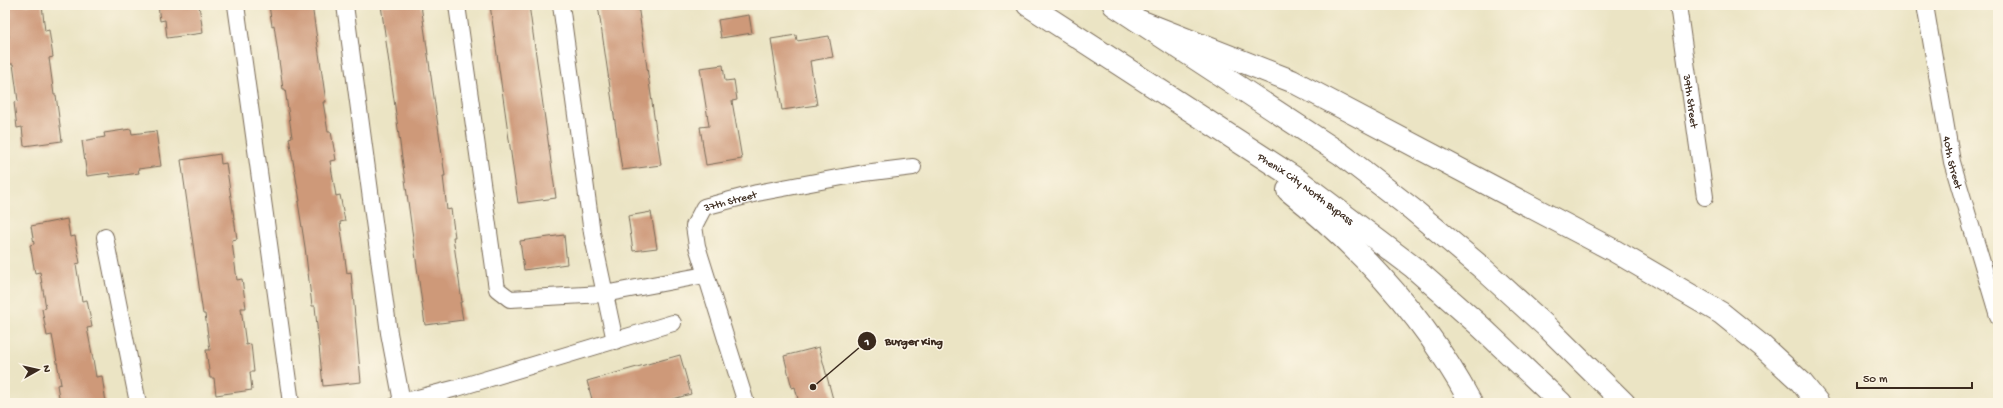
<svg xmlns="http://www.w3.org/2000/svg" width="2003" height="408" viewBox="0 0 2003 408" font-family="'Gochi Hand',sans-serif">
	<rect width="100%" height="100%" fill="#fcf5e5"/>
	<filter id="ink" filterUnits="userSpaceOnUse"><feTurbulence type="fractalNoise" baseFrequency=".025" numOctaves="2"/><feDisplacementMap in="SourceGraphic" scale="8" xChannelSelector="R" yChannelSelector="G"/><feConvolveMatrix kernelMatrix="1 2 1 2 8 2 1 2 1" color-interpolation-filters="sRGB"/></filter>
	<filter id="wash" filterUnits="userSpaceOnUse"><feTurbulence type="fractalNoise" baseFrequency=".012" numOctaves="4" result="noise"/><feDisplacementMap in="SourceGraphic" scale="16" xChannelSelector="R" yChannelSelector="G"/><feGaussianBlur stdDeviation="0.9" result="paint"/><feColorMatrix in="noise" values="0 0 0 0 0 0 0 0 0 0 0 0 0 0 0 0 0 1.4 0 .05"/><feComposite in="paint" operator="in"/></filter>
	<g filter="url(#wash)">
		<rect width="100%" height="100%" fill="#ebe4c4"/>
		<g id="blocks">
			<g fill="#ce9979">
				<path d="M5 5H42L45 31 49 30 53 57 49 58 54 95H56L62 141 24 146 22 127 17 128 14 102 18 101 13 64H8L5 37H9Z"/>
				<path d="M158 5H199L203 33 167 38 165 20 160 21Z"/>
				<path d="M269 5H312L326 102H323L328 132H331L336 160 330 161 336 196 340 195 345 221 340 222 347 273 351 272 361 382 323 386 315 306H312L305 247 298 202 300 201 289 138 292 137 285 89H283L274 25 272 26Z"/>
				<path d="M381 5H421L445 176H443L447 210 451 209 455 237H453L462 302H460L463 320 425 325Z"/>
				<path d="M490 5H529L556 198 518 203Z"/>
				<path d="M598 5H638L661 165 622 170Z"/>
				<path d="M749 15 752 33 721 38 718 20Z"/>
				<path d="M796 35 797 41 829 36 833 57 810 61 817 105 782 110 771 39Z"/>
				<path d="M723 65 725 81 734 80 737 100 732 101 742 159 706 165 700 127 709 126 700 68Z"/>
				<path d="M131 129 132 134 156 131 161 166 138 169 139 173 110 177 109 173 87 176 82 141 105 137 104 133Z"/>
				<path d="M220 154 221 164 226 163 237 239 232 240 233 250 237 280 242 279 246 308H241L246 345 251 344 254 372H250L252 390 216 395 214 378H210L206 350H210L205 314H203L181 160Z"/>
				<path d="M651 212 657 248 633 251 628 216Z"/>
				<path d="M67 219 70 237 75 236 80 263 76 264 82 301 87 300 92 327 87 328 93 359 96 377 102 376 106 403H60L57 385 61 384 52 335 47 336 42 309 46 308 40 272 35 273 30 245 34 244 31 226Z"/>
				<path d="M564 235 567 264 524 270 520 241Z"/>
				<path d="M819 347 834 403H799L795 387 792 388 784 356Z"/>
				<path d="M680 355 691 394 659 403H593L587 381Z"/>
			</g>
		</g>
	</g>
	<g filter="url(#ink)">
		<use href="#blocks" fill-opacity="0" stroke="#796b58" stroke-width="1"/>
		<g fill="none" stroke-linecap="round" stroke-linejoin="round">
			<g stroke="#796b58" stroke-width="18">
				<g id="minor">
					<path d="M236 5 291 403"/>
					<path d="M345 5 389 333 402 402"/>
					<path d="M457 5 497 289 510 299 604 294 705 275"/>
					<path d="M561 5 592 233 615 341"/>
					<path id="s1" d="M1678 5 1705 197"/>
					<path id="s2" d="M1925 5 1952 162 1998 316"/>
					<path d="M105 237 138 403"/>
					<path d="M398 403 457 388 673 323"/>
					<path id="s3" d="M746 403 697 246 694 226 704 207 757 193 864 173 913 167"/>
				</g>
			</g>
			<g stroke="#796b58" stroke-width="24">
				<g id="motorway">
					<path id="s4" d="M1028 5 1298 180 1413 267 1480 326 1561 403"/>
					<path d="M1114 5 1341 154 1412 209 1481 267 1548 328 1624 403"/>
					<path d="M1137 20 1292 81 1613 250 1721 313 1762 346 1801 382 1818 403"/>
					<path d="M1288 190C1362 249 1427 320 1471 403"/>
				</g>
			</g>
			<use href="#minor" stroke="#fff" stroke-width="16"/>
			<use href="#motorway" stroke="#fff" stroke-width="22"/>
		</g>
	</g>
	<g text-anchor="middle" stroke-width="3" stroke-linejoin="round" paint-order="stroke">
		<g font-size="11" fill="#3b2a1e" stroke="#fcf5e5">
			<text dy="4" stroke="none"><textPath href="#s1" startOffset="97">39th Street</textPath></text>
			<text dy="4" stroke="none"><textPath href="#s2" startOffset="160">40th Street</textPath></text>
			<text dy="4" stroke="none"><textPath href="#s4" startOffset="333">Phenix City North Bypass</textPath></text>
			<text dy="4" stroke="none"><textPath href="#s3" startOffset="233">37th Street</textPath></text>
		</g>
	</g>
	<path fill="none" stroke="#3b2a1e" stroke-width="1.5" d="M813 387L867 341"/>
	<g fill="#3b2a1e" stroke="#fcf5e5" stroke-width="1.5">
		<circle cx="813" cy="387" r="4"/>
		<circle cx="867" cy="341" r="10"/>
	</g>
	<g font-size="12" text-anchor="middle" font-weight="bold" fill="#fff">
		<text x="867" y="345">1</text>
	</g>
	<g font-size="12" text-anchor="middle" font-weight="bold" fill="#3b2a1e" stroke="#fcf5e5" stroke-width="3" stroke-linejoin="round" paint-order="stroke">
		<text x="914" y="345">Burger King</text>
	</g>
	<rect width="2003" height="408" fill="none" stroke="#fcf5e5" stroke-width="20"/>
	<g transform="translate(38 370) rotate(82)" stroke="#fcf5e5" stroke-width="3" paint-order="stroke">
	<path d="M0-3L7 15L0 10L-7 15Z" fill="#3b2a1e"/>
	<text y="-6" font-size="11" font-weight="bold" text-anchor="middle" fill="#3b2a1e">N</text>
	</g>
	<path d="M1857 382v6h115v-6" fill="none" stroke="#3b2a1e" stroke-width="2"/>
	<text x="1863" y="382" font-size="12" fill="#3b2a1e" stroke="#fcf5e5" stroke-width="3" paint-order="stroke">50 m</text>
</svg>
